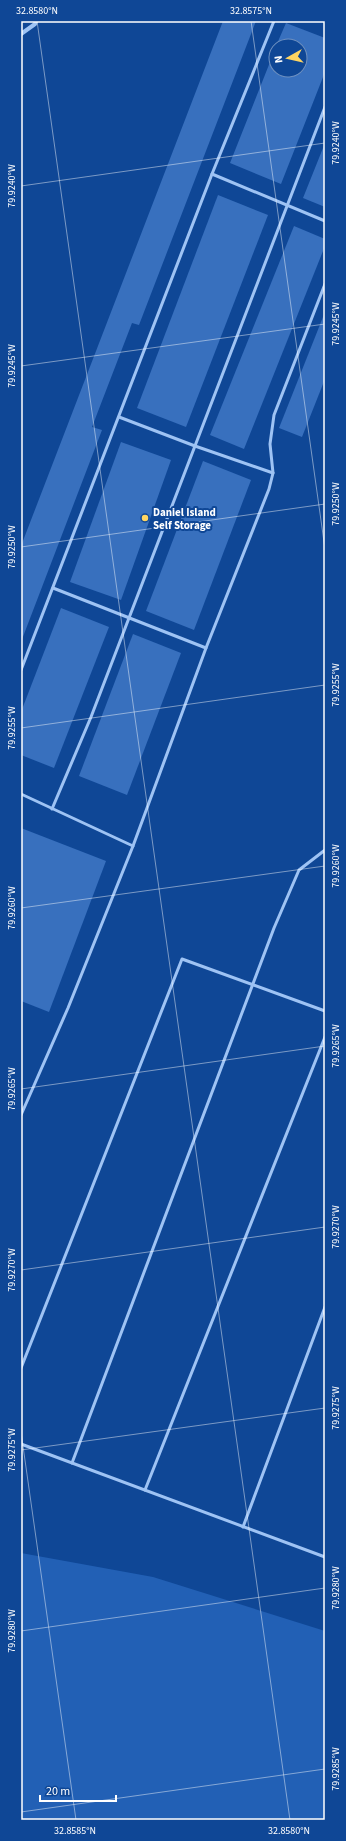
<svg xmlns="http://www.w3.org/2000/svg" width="346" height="1841" viewBox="0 0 346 1841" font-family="'Source Sans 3',sans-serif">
	<rect width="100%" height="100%" fill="#0f4796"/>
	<path fill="#2260b5" d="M21 1553 153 1577 325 1631V1820H21Z"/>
	<g fill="#3870be">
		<path d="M223 21H256L139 325 132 323 92 427 102 430 21 642V546Z"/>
		<path d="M286 23 325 38V72L281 184 230 163 276 47V70H300V46H276Z"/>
		<path d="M325 143V207L303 198Z"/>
		<path d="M218 195 268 215 186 427 137 408Z"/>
		<path d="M294 226 325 239V246L244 449 210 435Z"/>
		<path d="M325 312V379L302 437 279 428Z"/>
		<path d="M121 442 171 460 121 600 70 582Z"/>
		<path d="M203 461 251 480 194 630 146 611Z"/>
		<path d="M61 608 109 627 54 768 21 755V712Z"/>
		<path d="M133 634 181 653 127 795 79 776Z"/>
		<path d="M21 828 106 861 49 1012 21 1001Z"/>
	</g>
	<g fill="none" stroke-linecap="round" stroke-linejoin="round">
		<g stroke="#9ec3f4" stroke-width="3">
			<path d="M212 174 325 221"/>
			<path d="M119 417 195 446 273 473"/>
			<path d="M53 588 206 648"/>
			<path d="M21 670 212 174 274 21"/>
			<path d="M21 794 133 846"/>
			<path d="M52 809 91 717 325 107"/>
			<path d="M21 1115 68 1008 133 846 206 648 269 489 273 473 270 444 274 415 325 284"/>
			<path d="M21 1368 182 959 325 1011"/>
			<path d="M21 1444 325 1557"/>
			<path d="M72 1463 274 928 299 870 325 850"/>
			<path d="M145 1490 325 1037"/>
			<path d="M243 1527 325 1307"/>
		</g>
		<path stroke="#9ec3f4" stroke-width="4" d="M21 34 35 24 36 21"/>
	</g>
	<path fill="none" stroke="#fff" stroke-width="1" stroke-opacity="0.45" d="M37 21 290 1820M251 21 325 549M21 186 325 143M21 366 325 324M21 547 325 504M21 728 325 685M21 908 325 866M21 1089 325 1046M21 1270 325 1227M21 1432 76 1820M21 1450 325 1408M21 1631 325 1588M21 1812 325 1769"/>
	<circle fill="#ffd561" stroke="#0f4796" stroke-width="1.5" cx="145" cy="518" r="4"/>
	<g text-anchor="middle" stroke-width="4" stroke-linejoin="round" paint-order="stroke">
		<g font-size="11" font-weight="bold" fill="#fff" stroke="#0f4796" text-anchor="start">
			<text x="153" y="516">Daniel Island<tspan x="153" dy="13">Self Storage</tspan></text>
		</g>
	</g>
	<rect width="346" height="1841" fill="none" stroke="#0f4796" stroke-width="44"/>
	<g transform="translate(288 58) rotate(262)"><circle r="19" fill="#0f4796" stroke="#6f91c0"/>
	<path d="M0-3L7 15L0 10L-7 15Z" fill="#ffd561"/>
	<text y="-6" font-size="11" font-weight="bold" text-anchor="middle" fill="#ffffff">N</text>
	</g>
	<path d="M40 1795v6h76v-6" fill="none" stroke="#ffffff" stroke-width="2"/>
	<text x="46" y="1795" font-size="12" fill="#ffffff" stroke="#0f4796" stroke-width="3" paint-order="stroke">20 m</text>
	<rect x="22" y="22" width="302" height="1797" fill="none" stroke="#fff" stroke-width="1.5"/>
	<g font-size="10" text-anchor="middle" fill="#fff">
		<text x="37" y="14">32.8580°N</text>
		<text x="251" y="14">32.8575°N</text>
		<text transform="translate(335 143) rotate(-90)" y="4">79.9240°W</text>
		<text transform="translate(11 186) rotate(-90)" y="4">79.9240°W</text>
		<text transform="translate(335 324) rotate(-90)" y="4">79.9245°W</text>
		<text transform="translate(11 366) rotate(-90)" y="4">79.9245°W</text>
		<text transform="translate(335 504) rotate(-90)" y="4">79.9250°W</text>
		<text transform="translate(11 547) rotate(-90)" y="4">79.9250°W</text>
		<text transform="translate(335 685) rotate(-90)" y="4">79.9255°W</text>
		<text transform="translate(11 728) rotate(-90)" y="4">79.9255°W</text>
		<text transform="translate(335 866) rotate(-90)" y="4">79.9260°W</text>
		<text transform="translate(11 908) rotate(-90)" y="4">79.9260°W</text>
		<text transform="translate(335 1046) rotate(-90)" y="4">79.9265°W</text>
		<text transform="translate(11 1089) rotate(-90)" y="4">79.9265°W</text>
		<text transform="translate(335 1227) rotate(-90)" y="4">79.9270°W</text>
		<text transform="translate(11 1270) rotate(-90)" y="4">79.9270°W</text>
		<text transform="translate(335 1408) rotate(-90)" y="4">79.9275°W</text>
		<text transform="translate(11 1450) rotate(-90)" y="4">79.9275°W</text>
		<text transform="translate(335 1588) rotate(-90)" y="4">79.9280°W</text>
		<text transform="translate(11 1631) rotate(-90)" y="4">79.9280°W</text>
		<text transform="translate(335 1769) rotate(-90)" y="4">79.9285°W</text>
		<text x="75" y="1834">32.8585°N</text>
		<text x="289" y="1834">32.8580°N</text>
	</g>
</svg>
